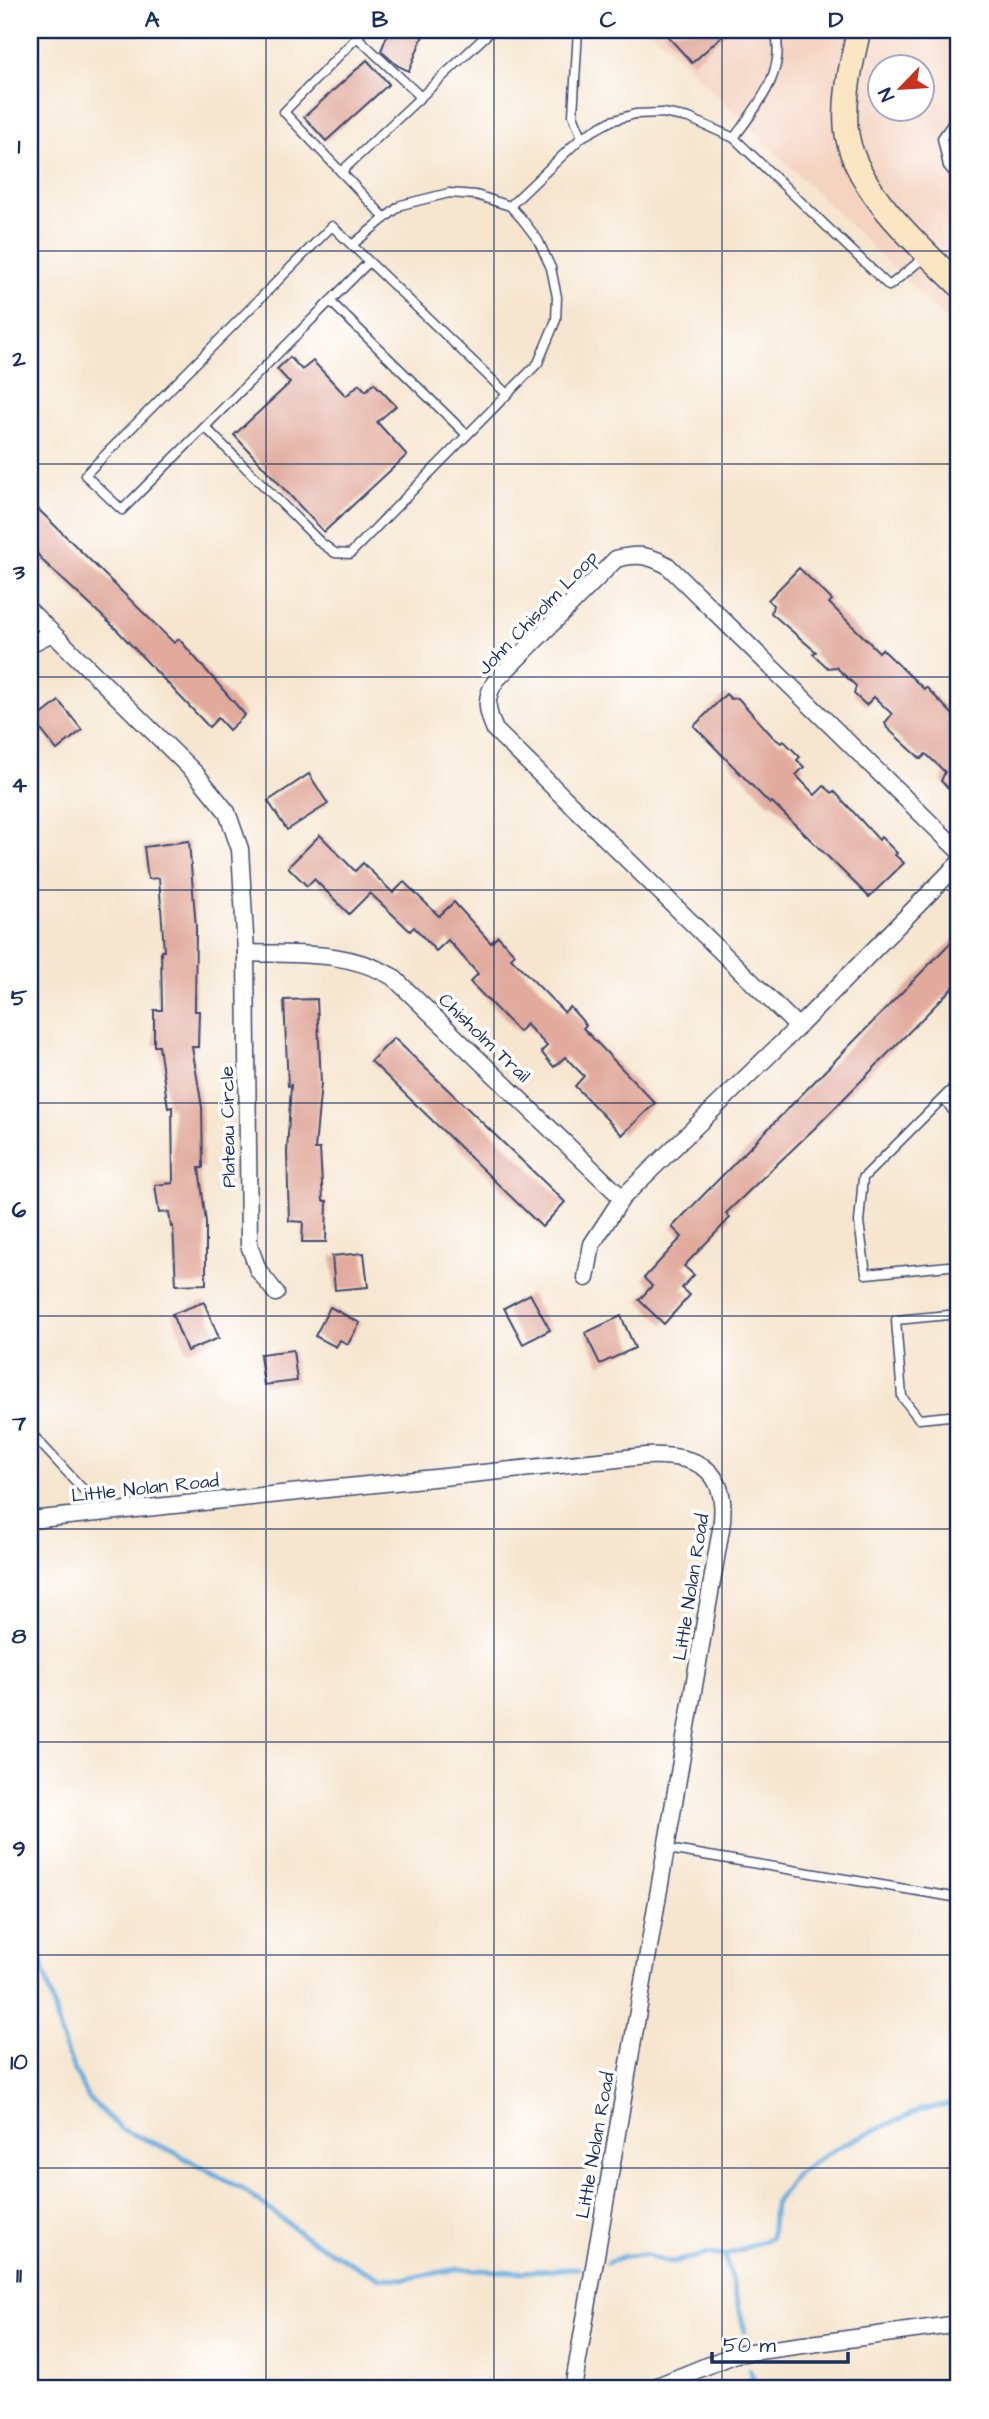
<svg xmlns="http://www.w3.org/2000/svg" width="989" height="2419" viewBox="0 0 989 2419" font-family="'Architects Daughter',sans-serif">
	<rect width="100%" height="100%" fill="#fff"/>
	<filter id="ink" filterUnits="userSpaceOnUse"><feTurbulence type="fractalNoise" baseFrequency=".0143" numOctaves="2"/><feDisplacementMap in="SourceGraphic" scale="14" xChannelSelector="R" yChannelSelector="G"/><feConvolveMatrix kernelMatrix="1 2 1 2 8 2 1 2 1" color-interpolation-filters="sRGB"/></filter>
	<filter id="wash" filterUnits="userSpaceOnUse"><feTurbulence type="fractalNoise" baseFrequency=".00686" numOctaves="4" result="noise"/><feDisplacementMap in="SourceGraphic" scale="28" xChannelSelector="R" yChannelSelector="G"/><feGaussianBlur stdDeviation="1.57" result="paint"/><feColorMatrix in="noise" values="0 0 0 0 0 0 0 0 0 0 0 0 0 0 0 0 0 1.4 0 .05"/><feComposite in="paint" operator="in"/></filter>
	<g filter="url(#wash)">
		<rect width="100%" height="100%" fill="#f6e6d0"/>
		<path fill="#f4d3c0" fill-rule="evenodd" d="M650 30H959V332ZM880 66H922V108H880Z"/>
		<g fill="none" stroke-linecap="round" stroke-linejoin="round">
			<g stroke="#69acde" stroke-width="5">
				<path d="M30 1897 33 1928 65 2049 87 2097 121 2129 172 2151 242 2189 310 2240 378 2278 404 2279 457 2269 519 2272 580 2268"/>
				<path d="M725 2256 745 2331"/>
				<path d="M607 2263 624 2256 645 2255 669 2263 708 2254 725 2256 771 2238 774 2205 797 2173 840 2146 920 2110 959 2103"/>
				<path d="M749 2369 758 2389"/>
			</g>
		</g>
		<g id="blocks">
			<g fill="#e1aa9d">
				<path d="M389 30H425L409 71 398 66 381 51Z"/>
				<path d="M662 30H729L692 63Z"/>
				<path d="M367 60 389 84 326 141 304 117Z"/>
				<path d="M290 357 302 370 313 361 346 396 359 384 366 391 374 383 396 406 377 422 407 455 324 532 234 435 290 383 277 369Z"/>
				<path d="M30 501 174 643 179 639 245 715 229 730 218 718 209 727 116 629 43 561 30 544Z"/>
				<path d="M799 568 832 600 829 603 879 652 882 649 924 689 926 687 959 721V798L941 781 945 772 926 754 921 759 887 728 885 723 892 714 874 697 866 705 854 694 856 686 836 667 828 668 813 654 816 652 771 613 773 605 768 600Z"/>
				<path d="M726 694 731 699 738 698 773 737 781 743 784 741 800 757 797 760 804 767 796 775 815 795 824 786 832 793 834 791 879 840 881 837 897 853 895 855 904 863 869 897 772 802 770 804 694 726Z"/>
				<path d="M59 701 82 730 57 750 34 721Z"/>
				<path d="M309 774 328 804 287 830 268 801Z"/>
				<path d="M320 835 355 871 363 863 393 893 404 882 439 916 454 902 491 943 498 936 515 954 511 958 564 1012 570 1007 586 1025 583 1028 655 1103 622 1135 575 1086 584 1076 565 1057 554 1067 541 1052 547 1046 526 1024 519 1032 470 982 478 974 448 940 436 951 414 927 410 931 370 893 349 914 314 879 307 886 288 867Z"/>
				<path d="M189 841 196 928 195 1011H199L198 1047H192L202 1107 203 1168H199L206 1222V1284L176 1285 173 1226 171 1227 169 1212 159 1213 155 1185 173 1183 172 1107 168 1108 159 1046H154V1010H162L161 951H164L159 878 148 879 144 847Z"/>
				<path d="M959 934V981L818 1125 726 1213 730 1218 684 1266 694 1275 682 1288 690 1295 664 1324 639 1300 652 1286 644 1278 682 1237 672 1227Z"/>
				<path d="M317 999 321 1083 315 1149H320L323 1201H327L326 1242H302L303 1222 289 1221 287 1152 291 1085 288 1086 284 1000Z"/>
				<path d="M394 1038 565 1202 542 1227 371 1061Z"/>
				<path d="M364 1253 368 1287 335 1290 332 1256Z"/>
				<path d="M530 1294 550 1330 523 1344 504 1308Z"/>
				<path d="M204 1302 219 1338 187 1351 172 1314Z"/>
				<path d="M330 1307 360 1323 348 1344 340 1340 336 1347 315 1336Z"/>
				<path d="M621 1316 635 1348 600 1364 585 1333Z"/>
				<path d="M293 1350 297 1381 264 1385 260 1354Z"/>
			</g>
		</g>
	</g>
	<g filter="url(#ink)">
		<use href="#blocks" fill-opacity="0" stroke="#3c4a6f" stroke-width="2"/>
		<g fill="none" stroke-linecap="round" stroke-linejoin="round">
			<g stroke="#3c4a6f" stroke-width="11">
				<g id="lane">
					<path d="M364 30 284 112 385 218"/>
					<path d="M578 30 573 115 582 137"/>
					<path d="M357 37 421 97"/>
					<path d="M959 114 942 138 948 166 959 179"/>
					<path d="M734 138C757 106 787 72 775 30"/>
					<path d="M341 172 492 30"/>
					<path d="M510 206 582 137 611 121 635 114 663 113 689 118 734 138 889 286 926 256"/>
					<path d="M369 262 122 510 85 475 332 226 507 394"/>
					<path d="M330 301 467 435"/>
					<path d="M205 427 320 542 335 553 350 554 538 363 556 320 557 297 551 268 538 240 522 219 510 206 476 195 449 193 401 205 352 245"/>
					<path d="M959 1082 863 1178 859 1222 866 1274 959 1265"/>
					<path d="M944 1098 959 1120"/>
					<path d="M959 1314 896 1320 902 1397 919 1419 959 1415"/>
					<path d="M30 1432 105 1513"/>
					<path d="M668 1849 959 1898"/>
				</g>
			</g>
			<g stroke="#3c4a6f" stroke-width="19">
				<g id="street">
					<path d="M30 611 197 775 227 812 240 849 246 953 249 1245 258 1270 276 1293"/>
					<path d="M30 644 52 633"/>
					<path d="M246 953C298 955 347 950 393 977L622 1198"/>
					<path d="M798 1027 495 730C486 710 484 697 497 679L616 559C637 553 648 555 667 565L959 851"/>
					<path d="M586 1278 592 1244 622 1198 798 1027 959 863"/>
					<path d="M30 1520 646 1456C699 1454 730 1470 721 1529L573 2389"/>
					<path d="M650 2389 736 2354 959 2324"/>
				</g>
			</g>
			<g stroke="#3c4a6f" stroke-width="26">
				<path id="secondary" d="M859 30C852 60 844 94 846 126 850 186 918 245 959 285"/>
			</g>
			<use href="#lane" stroke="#fff" stroke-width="8"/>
			<use href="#street" stroke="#fff" stroke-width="16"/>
			<use href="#secondary" stroke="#fbe6c3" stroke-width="23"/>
		</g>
	</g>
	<path fill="none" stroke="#1b2f5e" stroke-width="2" stroke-opacity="0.55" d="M266 30V2389M494 30V2389M722 30V2389M30 251H959M30 464H959M30 677H959M30 890H959M30 1103H959M30 1316H959M30 1529H959M30 1742H959M30 1955H959M30 2168H959"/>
	<g text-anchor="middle" stroke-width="7" stroke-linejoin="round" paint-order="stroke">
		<g font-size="19" fill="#1b2f5e" stroke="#fff">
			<text transform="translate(537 612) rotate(-46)" y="7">John Chisolm Loop</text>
			<text transform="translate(485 1037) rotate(44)" y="7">Chisholm Trail</text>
			<text transform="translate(227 1127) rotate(-91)" y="7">Plateau Circle</text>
			<text transform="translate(145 1487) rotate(-6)" y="7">Little Nolan Road</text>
			<text transform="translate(690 1587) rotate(-81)" y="7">Little Nolan Road</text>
			<text transform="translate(594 2145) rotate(-80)" y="7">Little Nolan Road</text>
		</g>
	</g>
	<rect width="989" height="2419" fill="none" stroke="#fff" stroke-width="77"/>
	<g transform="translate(901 88) rotate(245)"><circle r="33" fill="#ffffff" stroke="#a4acbf" stroke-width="2"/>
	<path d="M0-5L12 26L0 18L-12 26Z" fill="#c8321e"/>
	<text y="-10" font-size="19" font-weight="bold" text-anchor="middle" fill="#1b2f5e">N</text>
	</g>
	<path d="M712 2352v10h136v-10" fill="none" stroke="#1b2f5e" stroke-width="3.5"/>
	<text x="723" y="2352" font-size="21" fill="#1b2f5e" stroke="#ffffff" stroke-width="5" paint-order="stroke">50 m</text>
	<rect x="38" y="38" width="912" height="2342" fill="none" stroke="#1b2f5e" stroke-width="2.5"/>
	<g font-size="23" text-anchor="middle" font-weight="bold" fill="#1b2f5e">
		<text x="152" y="27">A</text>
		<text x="380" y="27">B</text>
		<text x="608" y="27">C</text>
		<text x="836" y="27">D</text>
		<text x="19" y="153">1</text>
		<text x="19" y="366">2</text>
		<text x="19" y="579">3</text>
		<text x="19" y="792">4</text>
		<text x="19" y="1005">5</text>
		<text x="19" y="1217">6</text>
		<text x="19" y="1430">7</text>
		<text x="19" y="1643">8</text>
		<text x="19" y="1856">9</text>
		<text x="19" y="2069">10</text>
		<text x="19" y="2282">11</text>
	</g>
</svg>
